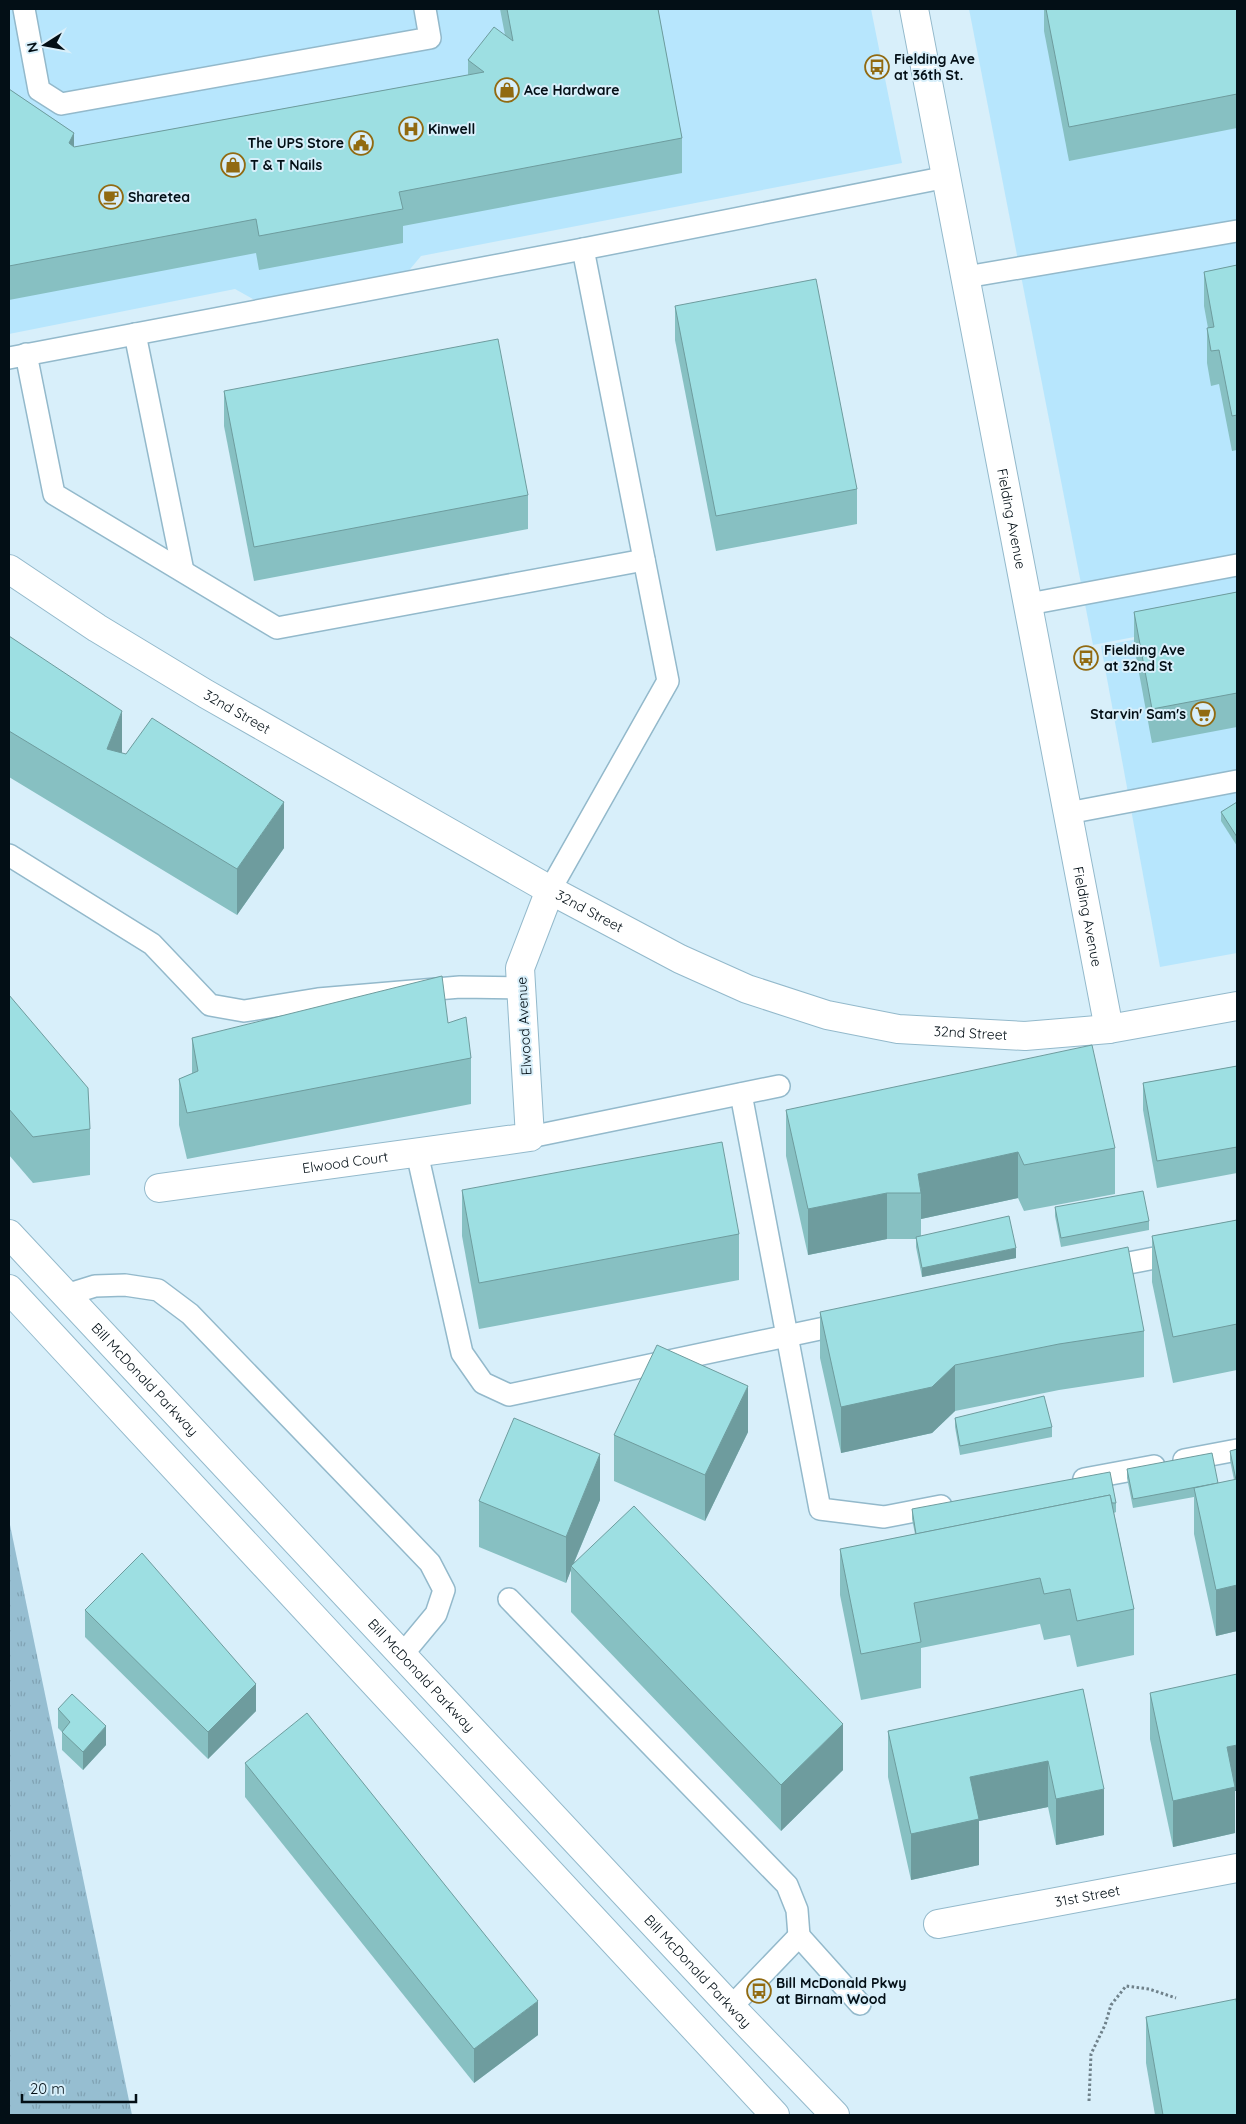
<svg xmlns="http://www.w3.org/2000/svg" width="1246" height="2124" viewBox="0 0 1246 2124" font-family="Quicksand,sans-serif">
	<defs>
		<pattern id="park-tufts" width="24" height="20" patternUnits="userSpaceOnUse" patternTransform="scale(1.25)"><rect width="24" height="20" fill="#96bed1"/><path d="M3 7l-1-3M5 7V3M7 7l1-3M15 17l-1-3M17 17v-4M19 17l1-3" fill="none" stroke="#80a2b3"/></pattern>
	</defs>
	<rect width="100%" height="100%" fill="#d8effa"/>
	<g fill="#b7e6fd">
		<path d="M9 9H871L902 163 421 256 406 274 258 302 235 289 9 334Z"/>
		<path d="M969 9H1237V617L1093 645Z"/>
		<path d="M1237 620V953L1160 967 1101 646Z"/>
	</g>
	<path fill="url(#park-tufts)" d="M9 1520 132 2115H9Z"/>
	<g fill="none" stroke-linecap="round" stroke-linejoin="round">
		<g stroke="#93b9cb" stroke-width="24">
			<g id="service">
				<path d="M24 9 39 90 61 104 430 38 425 9"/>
				<path d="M966 277 1237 231"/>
				<path d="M135 334 183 571"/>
				<path d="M26 354 54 494 277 628 644 560"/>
				<path d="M9 358 583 249 947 177"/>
				<path d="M1029 604 1237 565"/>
				<path d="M1068 813 1237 781"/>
				<path d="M9 855 152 944 210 1005 244 1011 318 999 460 987 521 988"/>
				<path d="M550 890 668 681 583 249"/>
				<path d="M741 1094 820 1509 884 1517 941 1506"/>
				<path d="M530 1137 779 1086"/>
				<path d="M417 1153 462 1353 483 1383 509 1395 848 1323"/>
				<path d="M1103 1268 1237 1242"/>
				<path d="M66 1295 95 1286 125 1285 158 1290 190 1314 407 1539 430 1563 444 1590 436 1614 402 1655"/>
				<path d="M1184 1460 1237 1450"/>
				<path d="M1084 1479 1154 1466"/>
				<path d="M509 1599 787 1885 797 1910 799 1936"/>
				<path d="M731 2007 799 1936 860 2004"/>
			</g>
		</g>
		<g stroke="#93b9cb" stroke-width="30">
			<g id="minor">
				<path id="s1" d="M159 1188 530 1137 520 968 550 890"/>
				<path id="s2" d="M938 1924 1237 1868"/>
			</g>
		</g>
		<g stroke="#93b9cb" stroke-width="30">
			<g id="tertiary">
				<path id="s3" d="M914 9 1109 1029"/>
				<path id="s4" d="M9 569 97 628 206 694 550 890 680 959 747 989 827 1015 898 1029 1025 1036 1109 1029 1237 1006"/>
			</g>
		</g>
		<g stroke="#93b9cb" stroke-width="30">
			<g id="secondary">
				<path id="s5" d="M9 1234 731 2007 835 2115"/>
				<path d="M9 1289 775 2115"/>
			</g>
		</g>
		<path stroke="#6f818a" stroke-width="3" stroke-dasharray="2.5 2.5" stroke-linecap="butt" d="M1089 2101 1091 2054 1105 2025 1111 2005 1126 1986 1149 1989 1176 1998"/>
		<use href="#service" stroke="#fff" stroke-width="21"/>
		<use href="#minor" stroke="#fff" stroke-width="28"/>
		<use href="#tertiary" stroke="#fff" stroke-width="28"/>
		<use href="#secondary" stroke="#fff" stroke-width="28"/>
	</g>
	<g fill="#87c0c2">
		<path d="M500 9H658L682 138V173L403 226V243L259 270 256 253 9 300V89L74 133V147L468 75V60L505 35Z"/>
		<path d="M1044 9H1237V128L1069 161 1044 31Z"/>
		<path d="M1237 265V450L1232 451 1219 384 1211 386 1207 363V328H1208L1204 306V272Z"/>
		<path d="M675 306 857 489V524L716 551 675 340Z"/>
		<path d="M224 391 528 495V529L254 581 224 426Z"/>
		<path d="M1237 592V727L1152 743 1134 646V612Z"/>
		<path d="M9 636 122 753 284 848 237 915 9 777Z"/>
		<path d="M1237 802V846L1221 821V812Z"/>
		<path d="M9 995 90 1129V1175L33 1183 9 1155Z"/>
		<path d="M448 1023 471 1058V1104L187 1159 179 1125V1079L192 1074V1038Z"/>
		<path d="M1237 1066V1173L1157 1188 1143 1110V1083Z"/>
		<path d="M786 1110 1115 1148V1194L1024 1211 1018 1198 921 1219V1236L1016 1258 922 1277 916 1247V1239H887L808 1255 786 1156Z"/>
		<path d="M462 1190 739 1234V1280L479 1329 462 1236Z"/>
		<path d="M1055 1207 1149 1221V1230L1061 1247 1055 1216Z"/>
		<path d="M1237 1220V1370L1173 1383 1152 1282V1236Z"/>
		<path d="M820 1312 1144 1331V1377L1059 1390 955 1411 932 1433 841 1453 820 1358Z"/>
		<path d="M955 1418 1052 1427V1437L960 1455 955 1427Z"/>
		<path d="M748 1432 705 1521 614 1481V1435Z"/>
		<path d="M1237 1449V1631L1216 1636 1194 1534V1497L1133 1508 1127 1478V1469L1218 1483 1234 1480 1230 1460V1451Z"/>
		<path d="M600 1500 574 1563 843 1770 781 1831 571 1612V1570L566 1583 479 1547V1501Z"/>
		<path d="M1116 1503V1512L1114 1513 1134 1609V1655L1077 1667 1070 1635 1044 1640 1040 1624 921 1648V1688L861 1700 840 1595V1549L915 1534 912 1519V1509Z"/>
		<path d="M85 1610 256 1711 208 1759 85 1637Z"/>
		<path d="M1083 1689 1104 1835 1056 1845 1048 1807 979 1821V1865L911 1880 888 1777V1731Z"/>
		<path d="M1150 1693 1235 1791V1833L1173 1847 1150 1739Z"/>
		<path d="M58 1709 106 1745 83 1770 62 1750V1732L58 1728Z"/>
		<path d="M245 1763 538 2035 474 2083 245 1797Z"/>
		<path d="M1146 2017 1237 2115H1155L1146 2063Z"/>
	</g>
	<g fill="#6e9c9e">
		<path d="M74 133V168L69 143Z"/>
		<path d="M122 711V757L107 749Z"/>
		<path d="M284 802V848L237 915V869Z"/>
		<path d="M1018 1152V1198L921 1219V1193L918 1174Z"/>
		<path d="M887 1193V1239L808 1255V1209Z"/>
		<path d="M1016 1248V1258L922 1277V1268Z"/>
		<path d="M955 1365V1411L932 1433 841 1453V1407Z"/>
		<path d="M748 1386V1432L705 1521V1475Z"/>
		<path d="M600 1454V1500L572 1567 571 1566V1570L566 1583V1537Z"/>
		<path d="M1237 1585V1631L1216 1636V1590Z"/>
		<path d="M256 1684V1711L208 1759V1732Z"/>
		<path d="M843 1724V1770L781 1831V1785Z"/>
		<path d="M106 1726V1745L83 1770V1752Z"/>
		<path d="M1237 1745V1791H1235V1833L1173 1847V1801L1227 1747Z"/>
		<path d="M1048 1761V1807L979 1821V1865L911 1880V1834L970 1777Z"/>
		<path d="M1104 1789V1835L1056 1845V1799Z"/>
		<path d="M538 2001V2035L474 2083V2049Z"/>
	</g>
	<g fill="#9ddfe2" stroke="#6e9c9e">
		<path d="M507 9H658L682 138 399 192 403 209 259 236 256 219 9 266V89L74 133 69 143 74 147 484 72 468 60 494 27 513 41Z"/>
		<path d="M1046 9H1237V94L1069 127Z"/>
		<path d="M1237 265V415L1232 416 1219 350 1211 351 1207 328 1214 327 1204 272Z"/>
		<path d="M816 279 857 489 716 516 675 306Z"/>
		<path d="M498 339 528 495 254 547 224 391Z"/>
		<path d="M1237 592V693L1152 709 1134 612Z"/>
		<path d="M9 636 122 711 107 749 126 754 152 718 284 802 237 869 9 731Z"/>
		<path d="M1237 802V837L1221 812Z"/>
		<path d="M442 976 448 1023 466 1017 471 1058 187 1113 179 1079 198 1071 192 1038Z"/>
		<path d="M9 995 88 1088 90 1129 33 1137 9 1109Z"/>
		<path d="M1092 1045 1115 1148 1024 1165 1018 1152 918 1174 921 1193H887L808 1209 786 1110Z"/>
		<path d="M1237 1066V1147L1157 1161 1143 1083Z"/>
		<path d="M722 1142 739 1234 479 1283 462 1190Z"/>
		<path d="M1143 1191 1149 1221 1061 1238 1055 1207Z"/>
		<path d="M1009 1216 1016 1248 922 1268 916 1237Z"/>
		<path d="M1237 1220V1324L1173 1337 1152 1236Z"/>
		<path d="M1128 1247 1144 1331 1059 1344 955 1365 932 1387 841 1407 820 1312Z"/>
		<path d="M657 1345 748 1386 705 1475 614 1435Z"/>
		<path d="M1044 1396 1052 1427 960 1446 955 1418Z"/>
		<path d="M514 1418 600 1454 566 1537 479 1501Z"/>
		<path d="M1237 1449V1479L1236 1480 1230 1451Z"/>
		<path d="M1212 1453 1218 1483 1133 1499 1127 1469Z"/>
		<path d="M1110 1472 1116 1503H1112L1110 1495 916 1534 912 1509Z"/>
		<path d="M1237 1479V1585L1216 1590 1194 1488Z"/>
		<path d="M1110 1495 1134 1609 1077 1621 1070 1589 1044 1594 1040 1578 914 1603 921 1642 861 1654 840 1549Z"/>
		<path d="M634 1506 843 1724 781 1785 571 1566Z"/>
		<path d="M142 1553 256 1684 208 1732 85 1610Z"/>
		<path d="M1237 1674V1745L1227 1747 1235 1787 1173 1801 1150 1693Z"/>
		<path d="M1083 1689 1104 1789 1056 1799 1048 1761 970 1777 979 1819 911 1834 888 1731Z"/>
		<path d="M72 1694 106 1726 83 1752 62 1732 70 1722 58 1709Z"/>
		<path d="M307 1713 538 2001 474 2049 245 1763Z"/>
		<path d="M1236 1999 1237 2006V2115H1163L1146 2017Z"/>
	</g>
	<defs>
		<g id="bus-ring" transform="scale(1.25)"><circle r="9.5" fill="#d8effa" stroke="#916a11" stroke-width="1.5"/><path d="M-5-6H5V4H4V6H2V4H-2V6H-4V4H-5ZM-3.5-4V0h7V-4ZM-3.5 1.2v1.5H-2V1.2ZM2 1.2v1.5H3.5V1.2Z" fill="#916a11"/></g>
		<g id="shop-ring" transform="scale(1.25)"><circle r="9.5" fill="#d8effa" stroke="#916a11" stroke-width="1.5"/><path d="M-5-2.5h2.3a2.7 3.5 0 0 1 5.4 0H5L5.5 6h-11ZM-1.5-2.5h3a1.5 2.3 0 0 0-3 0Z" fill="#916a11"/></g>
		<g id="hospital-ring" transform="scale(1.25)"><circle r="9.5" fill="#d8effa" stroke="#916a11" stroke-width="1.5"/><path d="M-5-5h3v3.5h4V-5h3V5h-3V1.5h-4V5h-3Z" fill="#916a11"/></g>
		<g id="civic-ring" transform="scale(1.25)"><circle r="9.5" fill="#d8effa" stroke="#916a11" stroke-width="1.5"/><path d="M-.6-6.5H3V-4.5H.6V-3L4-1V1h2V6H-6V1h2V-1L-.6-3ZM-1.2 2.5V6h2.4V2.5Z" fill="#916a11"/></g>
		<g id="cafe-ring" transform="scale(1.25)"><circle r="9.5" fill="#d8effa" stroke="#916a11" stroke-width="1.5"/><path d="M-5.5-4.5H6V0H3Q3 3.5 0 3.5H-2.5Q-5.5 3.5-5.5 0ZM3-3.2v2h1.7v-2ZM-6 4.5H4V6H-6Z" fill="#916a11"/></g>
		<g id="supermarket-ring" transform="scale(1.25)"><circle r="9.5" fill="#d8effa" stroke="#916a11" stroke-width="1.5"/><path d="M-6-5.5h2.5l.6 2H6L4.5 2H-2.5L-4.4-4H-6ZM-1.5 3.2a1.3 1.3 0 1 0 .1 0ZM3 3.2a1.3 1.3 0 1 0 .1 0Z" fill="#916a11"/></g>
	</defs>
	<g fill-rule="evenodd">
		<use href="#bus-ring" x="877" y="67"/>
		<use href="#shop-ring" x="507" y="90"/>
		<use href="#hospital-ring" x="411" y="129"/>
		<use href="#civic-ring" x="361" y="143"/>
		<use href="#shop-ring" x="233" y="165"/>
		<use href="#cafe-ring" x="111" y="197"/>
		<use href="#bus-ring" x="1086" y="658"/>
		<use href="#supermarket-ring" x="1203" y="714"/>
		<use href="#bus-ring" x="759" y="1991"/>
	</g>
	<g text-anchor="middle" stroke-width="4" stroke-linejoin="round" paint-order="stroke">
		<g font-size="14" font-weight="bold" fill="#030f16" stroke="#d8effa" text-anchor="start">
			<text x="894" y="64">Fielding Ave<tspan x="894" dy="16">at 36th St.</tspan></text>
			<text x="524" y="95">Ace Hardware</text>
			<text x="428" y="134">Kinwell</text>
			<text x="344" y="148" text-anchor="end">The UPS Store</text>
			<text x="250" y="170">T &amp; T Nails</text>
			<text x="128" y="202">Sharetea</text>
			<text x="1104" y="655">Fielding Ave<tspan x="1104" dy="16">at 32nd St</tspan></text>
			<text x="1186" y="719" text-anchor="end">Starvin' Sam's</text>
			<text x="776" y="1988">Bill McDonald Pkwy<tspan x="776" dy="16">at Birnam Wood</tspan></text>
		</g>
		<g font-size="14" fill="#030f16" stroke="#d8effa">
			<text dy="5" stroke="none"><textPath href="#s3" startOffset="519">Fielding Avenue</textPath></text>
			<text dy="5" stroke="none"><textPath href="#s4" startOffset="269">32nd Street</textPath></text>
			<text dy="5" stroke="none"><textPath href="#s4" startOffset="674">32nd Street</textPath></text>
			<text dy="5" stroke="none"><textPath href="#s3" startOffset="924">Fielding Avenue</textPath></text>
			<text transform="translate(524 1026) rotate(-93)" y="5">Elwood Avenue</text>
			<text dy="5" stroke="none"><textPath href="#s4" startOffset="1079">32nd Street</textPath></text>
			<text dy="5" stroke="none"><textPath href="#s1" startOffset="188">Elwood Court</textPath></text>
			<text dy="5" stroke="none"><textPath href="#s5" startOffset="199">Bill McDonald Parkway</textPath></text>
			<text dy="5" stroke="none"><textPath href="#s5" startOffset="604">Bill McDonald Parkway</textPath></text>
			<text dy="5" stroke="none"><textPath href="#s2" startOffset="152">31st Street</textPath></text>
			<text dy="5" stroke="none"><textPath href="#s5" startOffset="1009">Bill McDonald Parkway</textPath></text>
		</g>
	</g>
	<rect width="1246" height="2124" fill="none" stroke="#030f16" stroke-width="20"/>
	<g transform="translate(45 45) rotate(259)" stroke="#d8effa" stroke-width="4" paint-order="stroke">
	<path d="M0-4L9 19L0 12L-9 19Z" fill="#030f16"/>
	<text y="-8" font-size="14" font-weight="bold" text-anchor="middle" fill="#030f16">N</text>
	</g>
	<path d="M22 2094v8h114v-8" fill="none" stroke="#030f16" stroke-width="2.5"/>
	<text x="30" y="2094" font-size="15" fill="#030f16" stroke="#d8effa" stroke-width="4" paint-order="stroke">20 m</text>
</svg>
